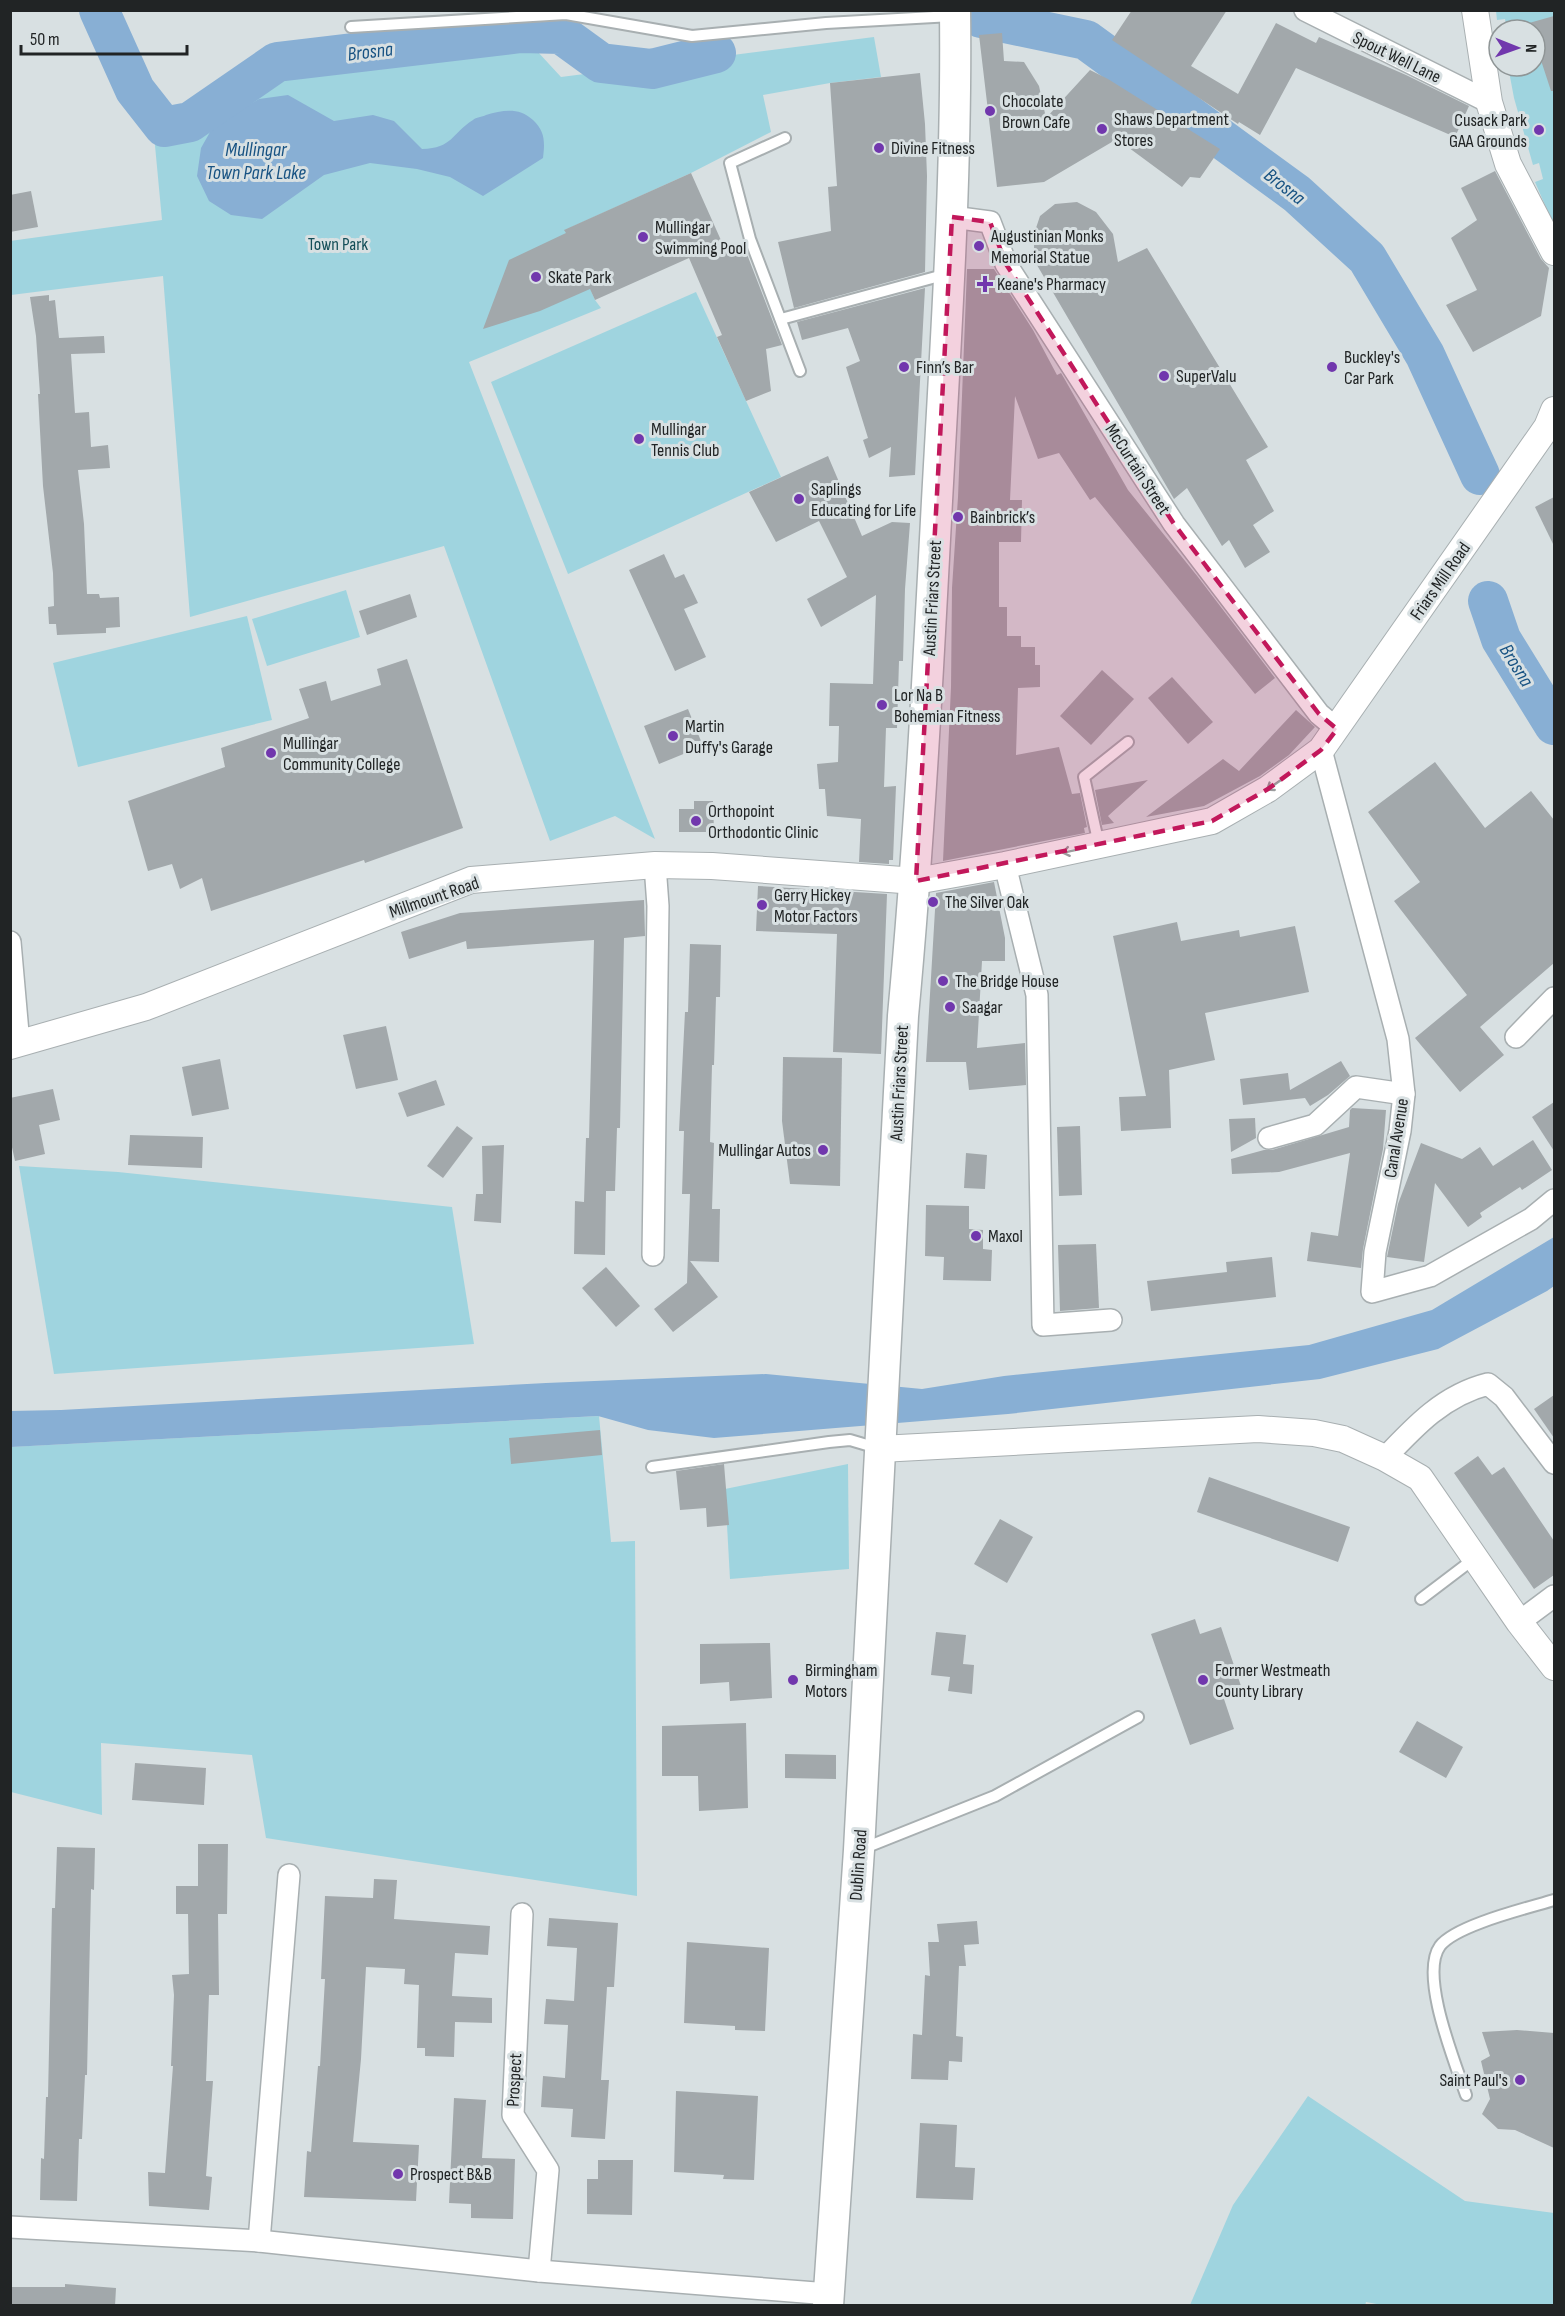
<svg xmlns="http://www.w3.org/2000/svg" width="1565" height="2316" viewBox="0 0 1565 2316" font-family="'Sofia Sans Condensed',sans-serif">
	<rect width="100%" height="100%" fill="#d8e0e2"/>
	<g fill="#9fd4df">
		<path d="M1496 11H1554V226L1535 182 1543 179 1539 163 1533 165 1514 98 1508 66H1535V30H1507L1505 19 1497 20Z"/>
		<path d="M874 37 881 77 830 83 763 95 771 132 691 173 565 230 595 300 601 308 469 362 655 839 615 816 550 841 444 546 190 617 163 276 11 295 10 241 162 220 154 135 197 124 289 68 525 38 561 77Z"/>
		<path d="M696 292 781 477 568 574 491 382Z"/>
		<path d="M346 590 360 637 267 666 252 619Z"/>
		<path d="M247 616 272 720 78 767 53 663Z"/>
		<path d="M19 1166 118 1172 452 1207 474 1344 54 1374Z"/>
		<path d="M599 1416 611 1542 635 1541 637 1896 266 1838 252 1755 101 1743 102 1815 11 1792 10 1447Z"/>
		<path d="M848 1464 849 1569 730 1579 725 1489Z"/>
		<path d="M1308 2096 1465 2201 1554 2213V2305L1387 2306 1366 2302 1365 2306 1190 2305 1233 2205Z"/>
	</g>
	<g fill="#88afd4">
		<path d="M288 95 334 121 373 115 394 121 422 149C453 148 451 134 473 120 476 117 482 117 486 115 503 110 519 107 533 120 545 131 545 142 543 158L483 196 450 177 417 169 370 163 324 175 262 219 231 215 209 201 197 176 201 148 214 125 259 99Z"/>
		<path d="M1554 1237V1286L1547 1291 1438 1349 1320 1379 1008 1414 714 1438 648 1430 598 1416 11 1447 10 1411 61 1410 546 1383 766 1374 922 1389 1004 1376 1309 1345 1432 1310Z"/>
	</g>
	<g fill="none" stroke-linecap="round" stroke-linejoin="round">
		<g stroke="#88afd4" stroke-width="40">
			<path d="M99 10 135 90 164 127 190 122 277 62 521 33 561 34 601 63 652 69 716 53"/>
			<path d="M981 18 1086 40 1297 194 1367 258 1425 355 1480 475"/>
			<path d="M1488 601 1501 639 1554 725"/>
		</g>
	</g>
	<g fill="#a2a8ab">
		<path d="M1132 10H1227L1191 66 1238 94 1276 23 1316 43 1319 37 1406 75 1469 106 1455 137 1296 68 1260 135 1239 122 1238 124 1112 40Z"/>
		<path d="M1554 16V91H1551L1535 42V30H1531L1529 23Z"/>
		<path d="M1002 33 1004 61 1024 62 1039 86 1046 118 1090 70 1108 79 1220 149 1200 178 1190 177 1182 187 1117 139 1044 182 997 187 979 35Z"/>
		<path d="M920 73 925 124 927 176 925 272 794 308 778 242 831 231 828 187 837 186 830 83Z"/>
		<path d="M1495 171 1541 259 1549 268 1541 316 1473 352 1446 305 1477 290 1451 238 1477 220 1461 188Z"/>
		<path d="M691 173 728 256 745 249 782 345 766 349 771 391 746 401 717 337 722 335 689 258 595 300 590 289 540 311 483 329 509 260 566 233 564 230Z"/>
		<path d="M31 191 38 227 10 232V195Z"/>
		<path d="M1077 202 1096 212 1113 234 1118 262 1147 248 1268 447 1246 460 1274 511 1253 525 1270 552 1245 568 1229 540 1222 546 1187 488 1174 499 1034 260V234L1040 216 1055 204Z"/>
		<path d="M967 269H994L1033 330 1057 375 1061 373 1064 378 1128 490 1198 577 1275 678 1255 694 1095 497 1090 500 1059 453 1038 459 1015 396 1010 500H1022L1021 542H999V607H1007V636H1021V647H1035V665H1040V687L1018 688 1016 755 1059 747 1072 794 1080 793 1087 827 1084 828 1085 833 943 861 951 687 952 588 958 497Z"/>
		<path d="M925 288 915 475 889 477 891 447 869 458 863 440 868 438 846 367 860 361 848 328 802 340 797 322Z"/>
		<path d="M49 295V301L55 300 59 338 104 336 105 353 71 354 75 413 89 412 91 447 108 445 110 468 78 470 84 524 87 594H99L100 598 119 597 120 627 106 628V633L57 635 56 624H49L48 607 54 606 53 573 43 486 38 394H40L36 336 30 297Z"/>
		<path d="M828 456 862 536 892 522 910 523 905 589 903 661H899L897 728H886L884 787 896 786 893 860H889V864L859 862 861 819 827 816 825 789H819L817 764 838 762 839 726H829L830 683 873 684 876 595 821 627 807 599 847 577 819 521 776 542 749 492Z"/>
		<path d="M1554 497V546L1535 507Z"/>
		<path d="M664 554 675 578 684 574 698 603 684 609 706 657 675 671 629 570Z"/>
		<path d="M410 594 417 617 367 635 359 611Z"/>
		<path d="M407 659 463 828 365 863 364 860 211 911 202 878 180 889 172 864 148 871 128 801 225 767 221 748 309 718 299 689 326 681 331 701 381 685 377 669Z"/>
		<path d="M1102 670 1134 699 1091 745 1060 716Z"/>
		<path d="M1172 677 1213 722 1188 744 1148 698Z"/>
		<path d="M688 709 703 746 659 764 644 726Z"/>
		<path d="M1296 710 1315 727 1289 755 1260 776 1204 806 1146 817 1223 759 1239 771Z"/>
		<path d="M1435 762 1485 828 1531 791 1554 820V963L1480 1027 1504 1055 1460 1092 1415 1038 1467 995 1394 901 1420 882 1368 812Z"/>
		<path d="M1148 780 1108 816 1114 823 1102 825 1095 790Z"/>
		<path d="M694 801H713L714 832H679V809H694Z"/>
		<path d="M994 882 1005 938V961H982L977 1048 1025 1043 1026 1085 969 1090 966 1062H926L936 893Z"/>
		<path d="M758 886 887 894 881 1054 833 1052 837 934 756 931Z"/>
		<path d="M644 900 645 936 624 938 620 1128H617L615 1191H606L605 1255 574 1254 575 1201 584 1202 586 1138H589L594 940 467 949 466 941 409 959 401 932 460 913Z"/>
		<path d="M1177 922 1181 941 1239 930 1240 937 1295 926 1309 992 1205 1013 1215 1060 1169 1070 1171 1128 1121 1131 1119 1097 1146 1096 1113 936Z"/>
		<path d="M690 944 721 945 720 997H716L714 1065H712L710 1142 714 1143 712 1209H720L719 1262 690 1261 718 1297 673 1332 654 1309 687 1283 690 1194H682L684 1131H679L685 1012H688Z"/>
		<path d="M386 1026 398 1080 356 1089 343 1035Z"/>
		<path d="M783 1057 842 1058 840 1186 790 1184 782 1121Z"/>
		<path d="M220 1059 229 1109 192 1116 182 1067Z"/>
		<path d="M1341 1061 1350 1076 1328 1095 1310 1106 1305 1098 1243 1105 1240 1079 1288 1073 1290 1090Z"/>
		<path d="M436 1080 445 1105 407 1117 398 1093Z"/>
		<path d="M53 1089 60 1120 39 1125 45 1154 15 1161 10 1138V1098Z"/>
		<path d="M1554 1102V1151L1532 1117Z"/>
		<path d="M1352 1108 1386 1110 1383 1149 1363 1249 1361 1268 1307 1261 1311 1232 1338 1236 1350 1153 1279 1172 1232 1174 1231 1159 1264 1150H1272L1349 1127 1350 1110Z"/>
		<path d="M1255 1118 1256 1138 1231 1152 1229 1119Z"/>
		<path d="M457 1126 473 1138 443 1178 427 1166Z"/>
		<path d="M1080 1126 1082 1195 1059 1196 1057 1127Z"/>
		<path d="M130 1135 203 1137 202 1168 128 1165Z"/>
		<path d="M1533 1140 1552 1170 1522 1190 1520 1187 1480 1213 1482 1217 1468 1227 1435 1183 1424 1262 1387 1257 1398 1204 1421 1143 1462 1159 1480 1147 1493 1166Z"/>
		<path d="M504 1145 501 1223 474 1221 476 1194H483L482 1146Z"/>
		<path d="M966 1153 987 1155 985 1189 964 1188Z"/>
		<path d="M926 1205 969 1206V1229L983 1230V1249L992 1250 991 1281 943 1280 944 1257 925 1256Z"/>
		<path d="M1096 1244 1099 1308 1060 1311 1058 1245Z"/>
		<path d="M1272 1257 1276 1297 1151 1311 1147 1281 1227 1272 1226 1262Z"/>
		<path d="M606 1267 640 1306 616 1327 582 1288Z"/>
		<path d="M1554 1395V1438L1534 1409Z"/>
		<path d="M600 1430 602 1455 511 1464 509 1438Z"/>
		<path d="M1478 1456 1492 1475 1504 1467 1554 1541V1575L1534 1589 1454 1473Z"/>
		<path d="M724 1464 729 1525 707 1527 706 1508 680 1510 676 1471Z"/>
		<path d="M1209 1477 1350 1527 1338 1562 1197 1512Z"/>
		<path d="M1000 1519 1033 1537 1007 1583 974 1564Z"/>
		<path d="M1195 1619 1200 1634 1221 1627 1241 1686 1222 1693 1234 1729 1190 1745 1151 1634Z"/>
		<path d="M936 1632 966 1635 963 1664 974 1665 972 1694 948 1691 950 1677 931 1675Z"/>
		<path d="M770 1643 772 1698 730 1701 729 1682 700 1684V1644Z"/>
		<path d="M1417 1721 1463 1747 1446 1778 1399 1752Z"/>
		<path d="M746 1723 748 1808 699 1811 698 1776H662V1726Z"/>
		<path d="M785 1754 836 1755V1779L785 1778Z"/>
		<path d="M135 1763 206 1768 204 1805 132 1800Z"/>
		<path d="M198 1844H228L227 1914H218L219 1995H209L206 2081H213L206 2176 212 2177 209 2210 149 2206 148 2172 165 2173 173 2066H171L174 1995 172 1975 189 1974 188 1914H176V1886H198Z"/>
		<path d="M57 1847 95 1848 94 1890 91 1889 87 2075H85L82 2139H79L77 2201 40 2200 41 2158 44 2159 46 2097H48L52 1908H55Z"/>
		<path d="M374 1879 397 1880 394 1919 490 1926 488 1955 455 1953 452 1996 492 1998V2023L455 2022 454 2057 425 2056V2048H417L419 1985 404 1984 405 1969 366 1967 361 2059 353 2142 419 2145 416 2201 304 2197 307 2151 311 2152 318 2066H320L325 1979H321L325 1896 373 1898Z"/>
		<path d="M549 1918 618 1923 614 1987H607L601 2080H609L605 2139 571 2137 573 2109 541 2107 543 2076 565 2078 568 2025 544 2024 546 1999 574 2001 577 1948 547 1946Z"/>
		<path d="M977 1921 979 1944 964 1945 966 1966H959L956 2036 963 2037 962 2062 949 2061 948 2080 911 2079 913 2034 922 2035 925 1975 930 1976 928 1942H939L937 1924Z"/>
		<path d="M687 1942 769 1948 765 2031 735 2030V2026L684 2023Z"/>
		<path d="M1517 2030 1554 2033V2148L1515 2130 1498 2129 1482 2114 1490 2099 1481 2061 1490 2056 1482 2032Z"/>
		<path d="M676 2091 758 2096 754 2180 723 2179 724 2175 674 2172Z"/>
		<path d="M454 2098 486 2100 482 2158 515 2159 513 2219 471 2218V2204L449 2203Z"/>
		<path d="M920 2123 957 2125 955 2167 975 2168 973 2200 916 2198Z"/>
		<path d="M598 2160H633L632 2215 587 2214V2179H598Z"/>
		<path d="M65 2284 116 2288 115 2306H10V2287H65Z"/>
	</g>
	<g fill="none" stroke-linecap="round" stroke-linejoin="round">
		<g stroke="#a8afb1" stroke-width="14">
			<g id="service">
				<path d="M351 27 566 14 692 36 826 23 952 16"/>
				<path d="M785 138 730 163 750 239 800 371"/>
				<path d="M781 319 947 274"/>
				<path d="M1099 845 1084 777 1128 742"/>
				<path d="M652 1467 829 1442 850 1440 877 1448"/>
				<path d="M1421 1599 1475 1558"/>
				<path d="M862 1849 995 1796 1138 1717"/>
				<path d="M1466 2095C1455 2062 1419 1975 1440 1946 1456 1925 1528 1908 1554 1900"/>
			</g>
		</g>
		<g stroke="#a8afb1" stroke-width="24">
			<g id="minor">
				<path d="M1305 10 1489 102"/>
				<path d="M952 217 990 222 1006 264 1174 524 1319 714 1337 729"/>
				<path d="M1321 750 1398 1039 1404 1094 1400 1131 1375 1252 1372 1292 1430 1276 1531 1219 1554 1200"/>
				<path d="M1005 865 1037 995 1043 1325 1111 1320"/>
				<path d="M10 942 19 1044"/>
				<path d="M1516 1037 1554 998"/>
				<path d="M1269 1138 1315 1125 1356 1087 1404 1094"/>
				<path d="M653 1255 658 906 655 865"/>
				<path d="M1385 1458C1415 1426 1444 1395 1488 1384L1504 1397 1554 1463"/>
				<path d="M1519 1622 1554 1596"/>
				<path d="M522 1914 513 2115 548 2170 539 2271"/>
				<path d="M10 2227 259 2241 539 2271 829 2294"/>
				<path d="M259 2241 289 1875"/>
			</g>
		</g>
		<g stroke="#a8afb1" stroke-width="28">
			<g id="tertiary">
				<path d="M1475 10 1489 102 1508 164 1554 252"/>
				<path d="M10 1046 146 1007 471 880 655 865 712 866 916 881 1005 865 1212 821 1268 789 1321 750 1547 427 1554 410"/>
				<path d="M880 1449 1258 1429 1314 1433 1343 1439 1385 1458 1420 1478 1519 1622 1554 1667"/>
			</g>
		</g>
		<g stroke="#a8afb1" stroke-width="33">
			<path id="secondary" d="M828 2306 859 1850 903 1016C919 845 928 673 937 501 946 337 957 174 955 10"/>
		</g>
		<use href="#service" stroke="#fff" stroke-width="10"/>
		<use href="#minor" stroke="#fff" stroke-width="21"/>
		<use href="#tertiary" stroke="#fff" stroke-width="26"/>
		<use href="#secondary" stroke="#fff" stroke-width="30"/>
	</g>
	<defs><path id="oneway-shaft" d="M-6 0H5M1.5-3L5.5 0L1.5 3" fill="none" stroke-width="1.6" stroke-linecap="round" stroke-linejoin="round" transform="scale(1.5)"/></defs>
	<g stroke="#9b9c9d">
		<use href="#oneway-shaft" transform="translate(1274 785) rotate(145)"/>
		<use href="#oneway-shaft" transform="translate(1071 851) rotate(168)"/>
	</g>
	<path fill="#c2185b" fill-opacity="0.2" stroke="#c2185b" stroke-width="4.5" stroke-dasharray="12 8" stroke-linejoin="round" d="M952 217 990 222 1006 264 1174 524 1319 714 1337 729 1321 750 1268 789 1212 821 916 881Z"/>
	<g fill="#7137ad" stroke="#d8e0e2" stroke-width="2">
		<circle cx="990" cy="111" r="6"/>
		<circle cx="1102" cy="129" r="6"/>
		<circle cx="1539" cy="130" r="6"/>
		<circle cx="879" cy="148" r="6"/>
		<circle cx="643" cy="237" r="6"/>
		<circle cx="979" cy="246" r="6"/>
		<circle cx="536" cy="277" r="6"/>
		<path d="M982 275h6v6h6v6h-6v6h-6v-6h-6v-6h6z"/>
		<circle cx="904" cy="367" r="6"/>
		<circle cx="1332" cy="367" r="6"/>
		<circle cx="1164" cy="376" r="6"/>
		<circle cx="639" cy="439" r="6"/>
		<circle cx="799" cy="499" r="6"/>
		<circle cx="958" cy="517" r="6"/>
		<circle cx="882" cy="705" r="6"/>
		<circle cx="673" cy="736" r="6"/>
		<circle cx="271" cy="753" r="6"/>
		<circle cx="696" cy="821" r="6"/>
		<circle cx="933" cy="902" r="6"/>
		<circle cx="762" cy="905" r="6"/>
		<circle cx="943" cy="981" r="6"/>
		<circle cx="950" cy="1007" r="6"/>
		<circle cx="823" cy="1150" r="6"/>
		<circle cx="976" cy="1236" r="6"/>
		<circle cx="793" cy="1680" r="6"/>
		<circle cx="1203" cy="1680" r="6"/>
		<circle cx="1520" cy="2080" r="6"/>
		<circle cx="398" cy="2174" r="6"/>
	</g>
	<g text-anchor="middle" stroke-width="6" stroke-linejoin="round" paint-order="stroke">
		<g font-size="18" fill="#212425" stroke="#d8e0e2">
			<text transform="translate(1397 57) rotate(26)" y="6">Spout Well Lane</text>
			<text transform="translate(1138 469) rotate(57)" y="6">McCurtain Street</text>
			<text transform="translate(1440 581) rotate(-55)" y="6">Friars Mill Road</text>
			<text transform="translate(932 598) rotate(-87)" y="6">Austin Friars Street</text>
			<text transform="translate(434 897) rotate(-19)" y="6">Millmount Road</text>
			<text transform="translate(899 1083) rotate(-87)" y="6">Austin Friars Street</text>
			<text transform="translate(1396 1138) rotate(-81)" y="6">Canal Avenue</text>
			<text transform="translate(858 1865) rotate(-86)" y="6">Dublin Road</text>
			<text transform="translate(514 2080) rotate(-87)" y="6">Prospect</text>
		</g>
		<g font-size="18" fill="#212425" stroke="#d8e0e2" text-anchor="start">
			<text x="1002" y="107">Chocolate<tspan x="1002" dy="21">Brown Cafe</tspan></text>
			<text x="1114" y="125">Shaws Department<tspan x="1114" dy="21">Stores</tspan></text>
			<text x="1527" y="126" text-anchor="end">Cusack Park<tspan x="1527" dy="21">GAA Grounds</tspan></text>
			<text x="891" y="154">Divine Fitness</text>
			<text x="655" y="233">Mullingar<tspan x="655" dy="21">Swimming Pool</tspan></text>
			<text x="991" y="242">Augustinian Monks<tspan x="991" dy="21">Memorial Statue</tspan></text>
			<text x="548" y="283">Skate Park</text>
			<text x="997" y="290">Keane's Pharmacy</text>
			<text x="1344" y="363">Buckley's<tspan x="1344" dy="21">Car Park</tspan></text>
			<text x="916" y="373">Finn’s Bar</text>
			<text x="1176" y="382">SuperValu</text>
			<text x="651" y="435">Mullingar<tspan x="651" dy="21">Tennis Club</tspan></text>
			<text x="811" y="495">Saplings<tspan x="811" dy="21">Educating for Life</tspan></text>
			<text x="970" y="523">Bainbrick’s</text>
			<text x="894" y="701">Lor Na B<tspan x="894" dy="21">Bohemian Fitness</tspan></text>
			<text x="685" y="732">Martin<tspan x="685" dy="21">Duffy's Garage</tspan></text>
			<text x="283" y="749">Mullingar<tspan x="283" dy="21">Community College</tspan></text>
			<text x="708" y="817">Orthopoint<tspan x="708" dy="21">Orthodontic Clinic</tspan></text>
			<text x="774" y="901">Gerry Hickey<tspan x="774" dy="21">Motor Factors</tspan></text>
			<text x="945" y="908">The Silver Oak</text>
			<text x="955" y="987">The Bridge House</text>
			<text x="962" y="1013">Saagar</text>
			<text x="811" y="1156" text-anchor="end">Mullingar Autos</text>
			<text x="988" y="1242">Maxol</text>
			<text x="805" y="1676">Birmingham<tspan x="805" dy="21">Motors</tspan></text>
			<text x="1215" y="1676">Former Westmeath<tspan x="1215" dy="21">County Library</tspan></text>
			<text x="1508" y="2086" text-anchor="end">Saint Paul's</text>
			<text x="410" y="2180">Prospect B&amp;B</text>
		</g>
		<g font-size="18" fill="#144e58" stroke="#d8e0e2">
			<text x="338" y="250">Town Park</text>
		</g>
		<g font-size="20" font-style="italic" fill="#185383" stroke="#d8e0e2">
			<text transform="translate(370 51) rotate(-7)" y="7">Brosna</text>
			<text x="256" y="156">Mullingar<tspan x="256" dy="23">Town Park Lake</tspan></text>
			<text transform="translate(1285 186) rotate(38)" y="7">Brosna</text>
			<text transform="translate(1517 665) rotate(58)" y="7">Brosna</text>
		</g>
	</g>
	<rect width="1565" height="2316" fill="none" stroke="#212425" stroke-width="24"/>
	<g transform="translate(1517 48) rotate(91)"><circle r="28" fill="#d8e0e2" stroke="#8f9596" stroke-width="1.5"/>
	<path d="M0-4.5L10 22L0 15L-10 22Z" fill="#7137ad"/>
	<text y="-9" font-size="16" font-weight="bold" text-anchor="middle" fill="#212425">N</text>
	</g>
	<path d="M21 45v9h166v-9" fill="none" stroke="#212425" stroke-width="3"/>
	<text x="30" y="45" font-size="18" fill="#212425" stroke="#d8e0e2" stroke-width="4.5" paint-order="stroke">50 m</text>
</svg>
